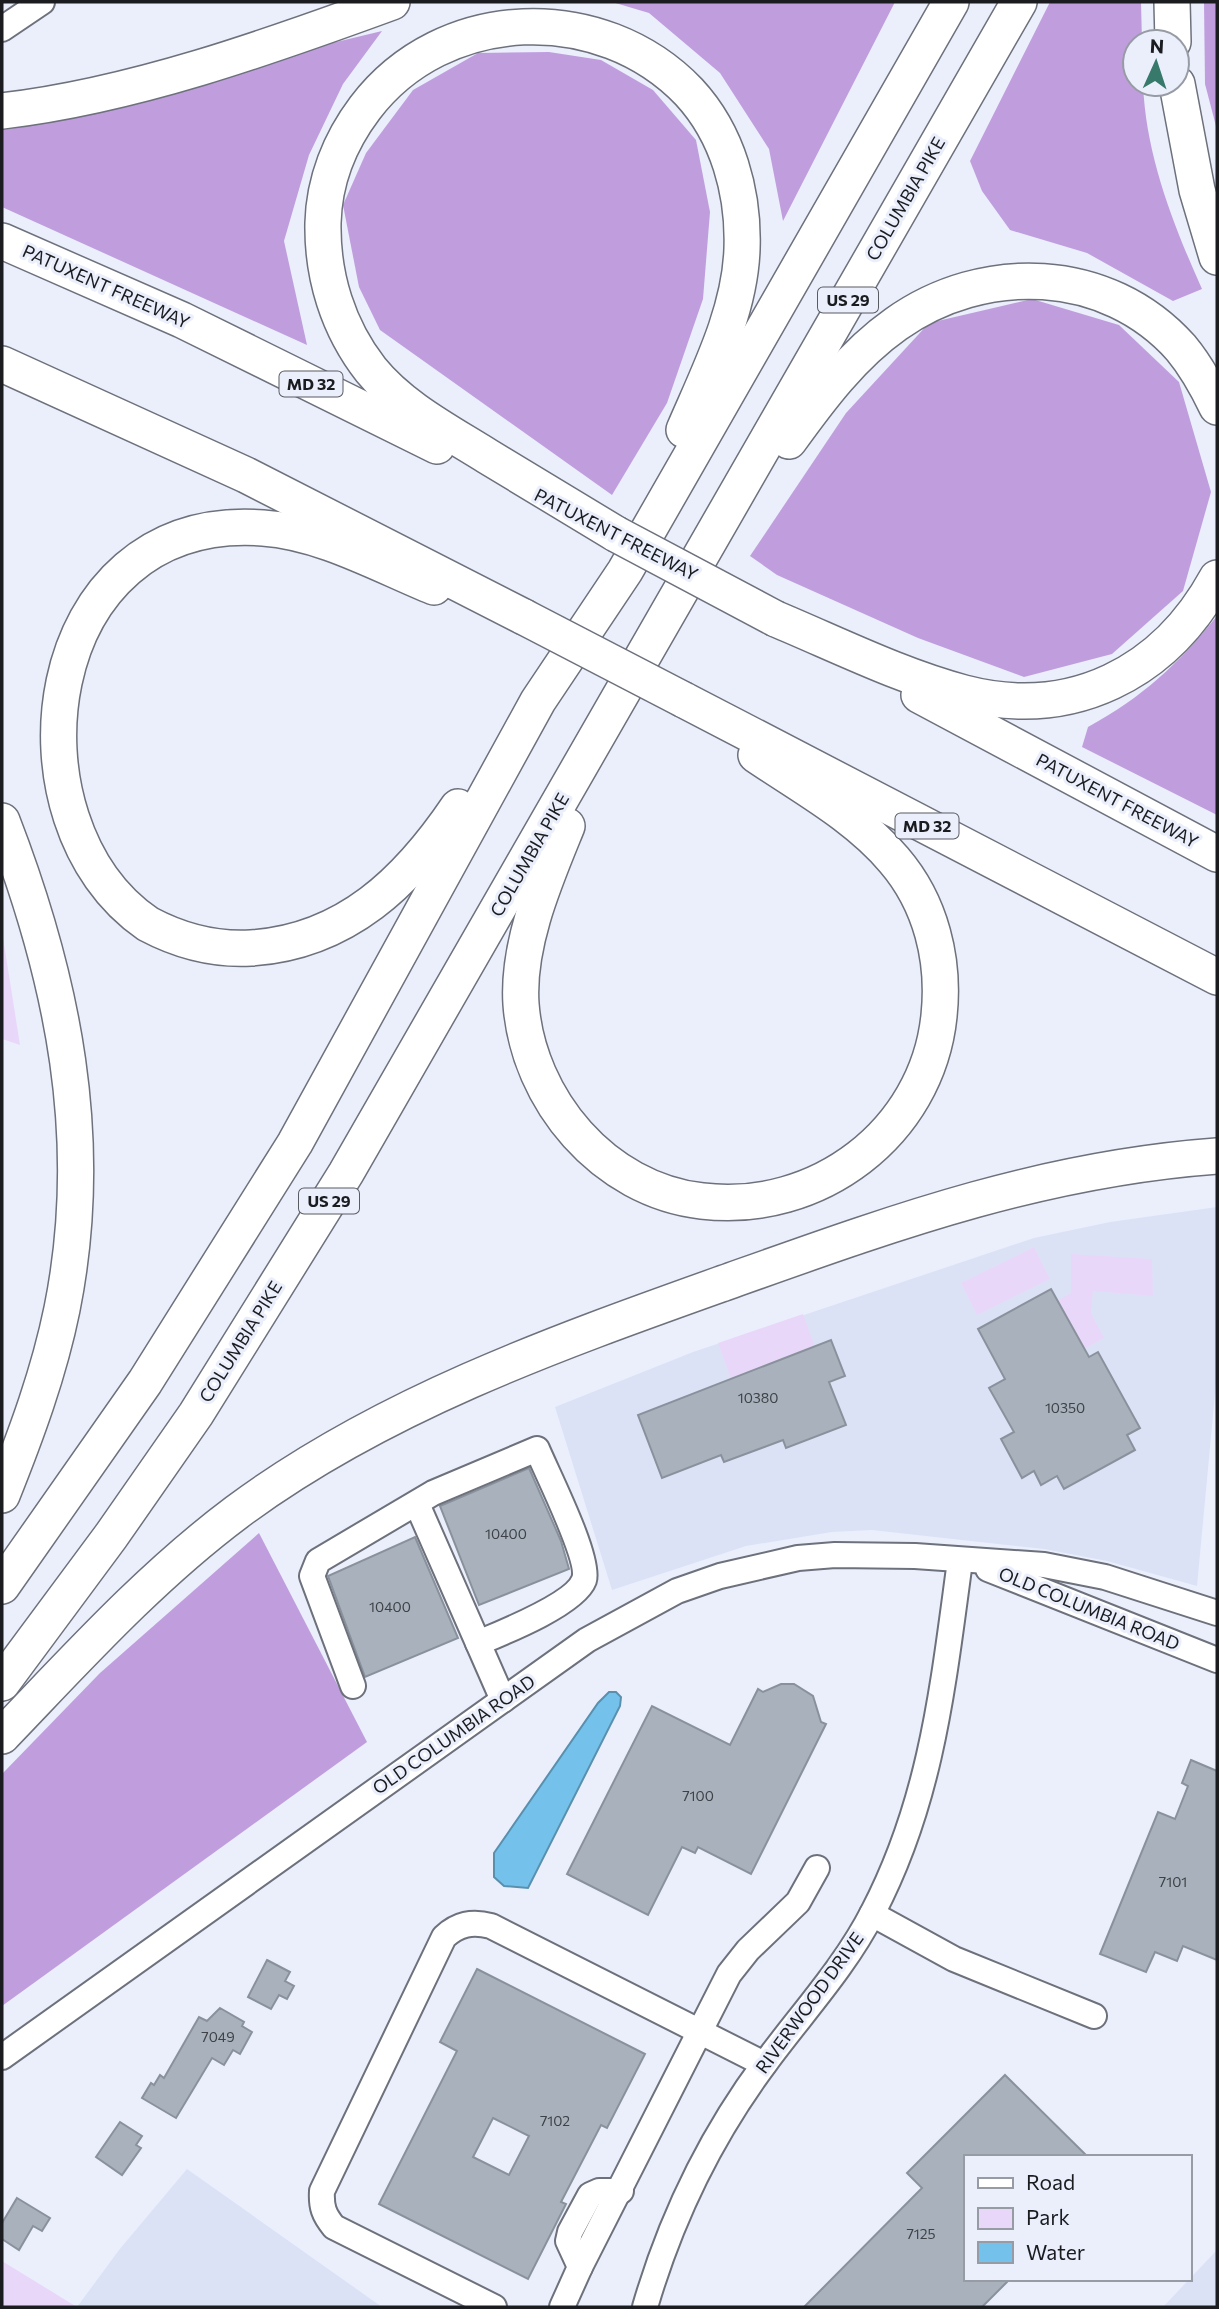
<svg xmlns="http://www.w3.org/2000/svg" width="1219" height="2309" viewBox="0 0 1219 2309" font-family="Commissioner,sans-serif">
	<rect width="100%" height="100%" fill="#ebeffc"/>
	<g fill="#dce2f6">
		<path d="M1217 1207V1373L1197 1586 1107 1561 1044 1549 872 1530 832 1532 746 1546 612 1590 555 1407 693 1352 1034 1238 1110 1222Z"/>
		<path d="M187 2169 382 2307H77L119 2250Z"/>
		<path d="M1217 2250V2307H1163Z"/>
	</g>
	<g fill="#e9d7fa">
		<path d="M2 931 20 1045 2 1039Z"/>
		<path d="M1034 1247 1050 1279 977 1315 961 1283Z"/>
		<path d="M1071 1254 1152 1259 1153 1296 1093 1291 1091 1313 1104 1338 1084 1349 1057 1301 1071 1293Z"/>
		<path d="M803 1314 815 1347 731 1379 718 1343Z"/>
		<path d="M2 2261 77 2307H2Z"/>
	</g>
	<g fill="#c09ede">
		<path d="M612 2H895L783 221 769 149 720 73 649 13Z"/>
		<path d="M1050 2H1141L1142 42H1135V84H1143C1146 156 1173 224 1202 289L1173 301 1087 253 1010 230 982 191 970 161Z"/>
		<path d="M1204 2H1217V130L1205 84Z"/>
		<path d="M382 31 343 84 309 155 284 241 307 345 2 207V122Z"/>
		<path d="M549 52 601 60 653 90 696 140 710 212 703 299 667 403 612 495 380 330 359 287 343 205 366 153 413 90 478 53Z"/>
		<path d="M1032 299 1119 325 1179 382 1211 492 1183 591 1112 654 1024 677 918 638 777 575 750 556 846 413 929 323Z"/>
		<path d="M1217 616V815L1082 747 1088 727C1143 697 1178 664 1217 616Z"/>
		<path d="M259 1533 367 1742 2 2006V1774L100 1673Z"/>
	</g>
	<path fill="#74c2eb" stroke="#5990ae" stroke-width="2" d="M609 1692H616L621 1697 620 1706 528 1888 504 1886 494 1877V1853L598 1703Z"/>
	<g fill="#a9b2bc" stroke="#89929c" stroke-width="2" fill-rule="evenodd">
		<path d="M1051 1289 1089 1357 1098 1352 1140 1428 1127 1435 1135 1450 1064 1489 1057 1476 1041 1485 1034 1471 1022 1478 1001 1439 1014 1432 989 1388 1005 1379 978 1329Z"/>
		<path d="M831 1340 845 1376 829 1382 846 1425 786 1448 783 1440 724 1462 721 1455 662 1478 638 1415Z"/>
		<path d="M529 1468 561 1541 569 1569 479 1605 440 1506Z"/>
		<path d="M415 1537 458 1638 365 1677 328 1576Z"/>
		<path d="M781 1684H794L813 1696 821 1722 826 1724 751 1874 698 1847 695 1853 682 1847 648 1915 567 1874 652 1706 730 1745 758 1689 763 1692Z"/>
		<path d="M1191 1760 1217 1771V1960L1183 1946 1177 1961 1155 1952 1146 1972 1100 1954 1158 1812 1175 1819 1188 1786 1182 1783Z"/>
		<path d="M267 1960 290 1972 285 1981 294 1986 287 1999 279 1995 271 2009 248 1997Z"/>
		<path d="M477 1969 645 2054 607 2128 601 2125 561 2202 566 2204 528 2279 379 2204 457 2051 440 2042ZM493 2118 529 2136 509 2175 473 2157Z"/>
		<path d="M220 2008 244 2022 242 2026 252 2032 240 2054 233 2050 224 2065 212 2058 176 2118 142 2098 151 2083 154 2085 160 2075 164 2078 199 2017 207 2021Z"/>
		<path d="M1005 2075 1088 2157H965V2279H1010L982 2307H804L922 2188 907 2173Z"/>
		<path d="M120 2122 142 2136 136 2145 141 2148 122 2175 96 2157Z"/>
		<path d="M17 2198 50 2218 42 2231 33 2226 19 2250 2 2239V2223Z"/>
	</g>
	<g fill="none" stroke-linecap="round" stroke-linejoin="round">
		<g stroke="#6d717c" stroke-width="28">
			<g id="minor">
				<path d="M2 29 42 2"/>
				<path d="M417 1504 503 1700"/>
				<path d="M988 1569 1217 1660"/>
				<path d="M353 1686 312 1576 318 1561 433 1493 537 1449C547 1473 591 1560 584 1580 575 1604 502 1633 478 1643"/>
				<path d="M872 1914 954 1959 1094 2016"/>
				<path d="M2 2057 587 1640 677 1591 720 1576 798 1558 835 1555 915 1556 1044 1565 1105 1577 1217 1613"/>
				<path d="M580 2267 729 1974 748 1950 798 1902 817 1868"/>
				<path d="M494 2307 334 2227C324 2215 321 2207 322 2191L444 1937C458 1924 472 1921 491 1926L764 2064"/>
				<path d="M562 2307 580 2267 568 2241 570 2232 590 2195 599 2191H621"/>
				<path d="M645 2307C671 2218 710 2137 766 2062 802 2013 845 1967 873 1912 932 1799 943 1685 960 1561"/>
			</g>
		</g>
		<g stroke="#6d717c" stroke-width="38">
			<g id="highway">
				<path d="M1172 2 1173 42"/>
				<path d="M1177 84 1197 190 1217 257"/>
				<path d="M2 111C132 96 269 47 392 2"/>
				<path d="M2 241 182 320 437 446"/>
				<path d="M2 364 246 475 524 617"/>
				<path d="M789 441C820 398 852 355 896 324 983 262 1107 265 1181 348 1196 366 1207 386 1217 407"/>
				<path d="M616 534C573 508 530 482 487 456 447 431 401 407 371 370 338 328 322 276 323 223 324 181 340 141 365 108 443 5 601 0 689 92 728 134 744 193 742 249 740 312 708 374 684 430"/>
				<path d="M434 587C380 565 322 532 263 528 34 511 0 823 148 924 180 941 215 950 251 948 346 942 408 881 458 807"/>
				<path d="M776 619C838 645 900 676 964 693 1072 721 1165 673 1217 578"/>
				<path d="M919 695 1217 854"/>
				<path d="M684 700 1217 977"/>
				<path d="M2 821C63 979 96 1140 62 1309 49 1373 26 1435 2 1495"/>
				<path d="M567 826C545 880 517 944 521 1004 528 1100 604 1190 702 1201 817 1215 927 1133 939 1016 945 960 931 903 894 860 857 816 803 787 756 755"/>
				<path d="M2 1586 145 1382 295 1143 538 701 625 571 951 2"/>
				<path d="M2 1683 111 1536 196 1414 346 1173 1019 2"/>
				<path d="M2 1736C77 1658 150 1577 237 1512 381 1405 556 1343 724 1283 890 1224 1039 1169 1217 1156"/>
			</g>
		</g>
		<use href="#minor" stroke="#fff" stroke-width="24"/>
		<use href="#highway" stroke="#fff" stroke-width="35"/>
		<g stroke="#6d717c" stroke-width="38" stroke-linecap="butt">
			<g id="highway-bridge">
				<path d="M616 534 776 619"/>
				<path d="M524 617 684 700"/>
			</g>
		</g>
		<use href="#highway-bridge" stroke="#fff" stroke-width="35"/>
	</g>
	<g text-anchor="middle" stroke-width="6" stroke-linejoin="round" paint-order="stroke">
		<g font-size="14" fill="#3e4247">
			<text x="758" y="1403">10380</text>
			<text x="1065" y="1413">10350</text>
			<text x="506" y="1539">10400</text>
			<text x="390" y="1612">10400</text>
			<text x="698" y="1801">7100</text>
			<text x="1173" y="1887">7101</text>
			<text x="218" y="2042">7049</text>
			<text x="555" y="2126">7102</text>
			<text x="921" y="2239">7125</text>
		</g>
		<g fill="#ebeffc" stroke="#595b62" stroke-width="2">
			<rect x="818" y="287.5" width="60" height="25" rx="5"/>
			<rect x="279.5" y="371.5" width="63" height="25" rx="5"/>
			<rect x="895.5" y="813.5" width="63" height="25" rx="5"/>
			<rect x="299" y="1188.5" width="60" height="25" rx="5"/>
		</g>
		<g font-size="16" font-weight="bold" fill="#1a1c20">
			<text x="848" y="306">US 29</text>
			<text x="311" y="390">MD 32</text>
			<text x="927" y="832">MD 32</text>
			<text x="329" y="1207">US 29</text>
		</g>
		<g font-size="18" fill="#1a1c20" stroke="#ebeffc">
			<text transform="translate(906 199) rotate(-60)" y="6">COLUMBIA PIKE</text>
			<text transform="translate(106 287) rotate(24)" y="6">PATUXENT FREEWAY</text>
			<text transform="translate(616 535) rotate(27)" y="6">PATUXENT FREEWAY</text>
			<text transform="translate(1117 801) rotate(28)" y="6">PATUXENT FREEWAY</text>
			<text transform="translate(530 855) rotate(-60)" y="6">COLUMBIA PIKE</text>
			<text transform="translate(241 1342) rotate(-58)" y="6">COLUMBIA PIKE</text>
			<text transform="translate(1089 1609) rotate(22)" y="6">OLD COLUMBIA ROAD</text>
			<text transform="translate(454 1735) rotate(-35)" y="6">OLD COLUMBIA ROAD</text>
			<text transform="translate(810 2003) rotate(-54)" y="6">RIVERWOOD DRIVE</text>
		</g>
	</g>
	<rect width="1219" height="2309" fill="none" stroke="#1a1c20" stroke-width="7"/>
	<rect x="964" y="2155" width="228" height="126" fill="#ebeffc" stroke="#979ba4" stroke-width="2"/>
	<rect x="978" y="2178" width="35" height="10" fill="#ffffff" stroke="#979ba4" stroke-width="2"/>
	<text x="1026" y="2190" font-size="21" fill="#1a1c20">Road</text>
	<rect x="978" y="2208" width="35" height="21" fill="#e9d7fa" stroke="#979ba4" stroke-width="2"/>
	<text x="1026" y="2225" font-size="21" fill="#1a1c20">Park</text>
	<rect x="978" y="2242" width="35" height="21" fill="#74c2eb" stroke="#979ba4" stroke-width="2"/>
	<text x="1026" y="2260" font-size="21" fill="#1a1c20">Water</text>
	<g transform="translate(1156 63) rotate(3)"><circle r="33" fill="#ebeffc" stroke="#979ba4" stroke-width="2"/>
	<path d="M0-5L12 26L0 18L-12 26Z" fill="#37796a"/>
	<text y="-10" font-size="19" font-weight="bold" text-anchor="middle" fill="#1a1c20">N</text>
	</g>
</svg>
